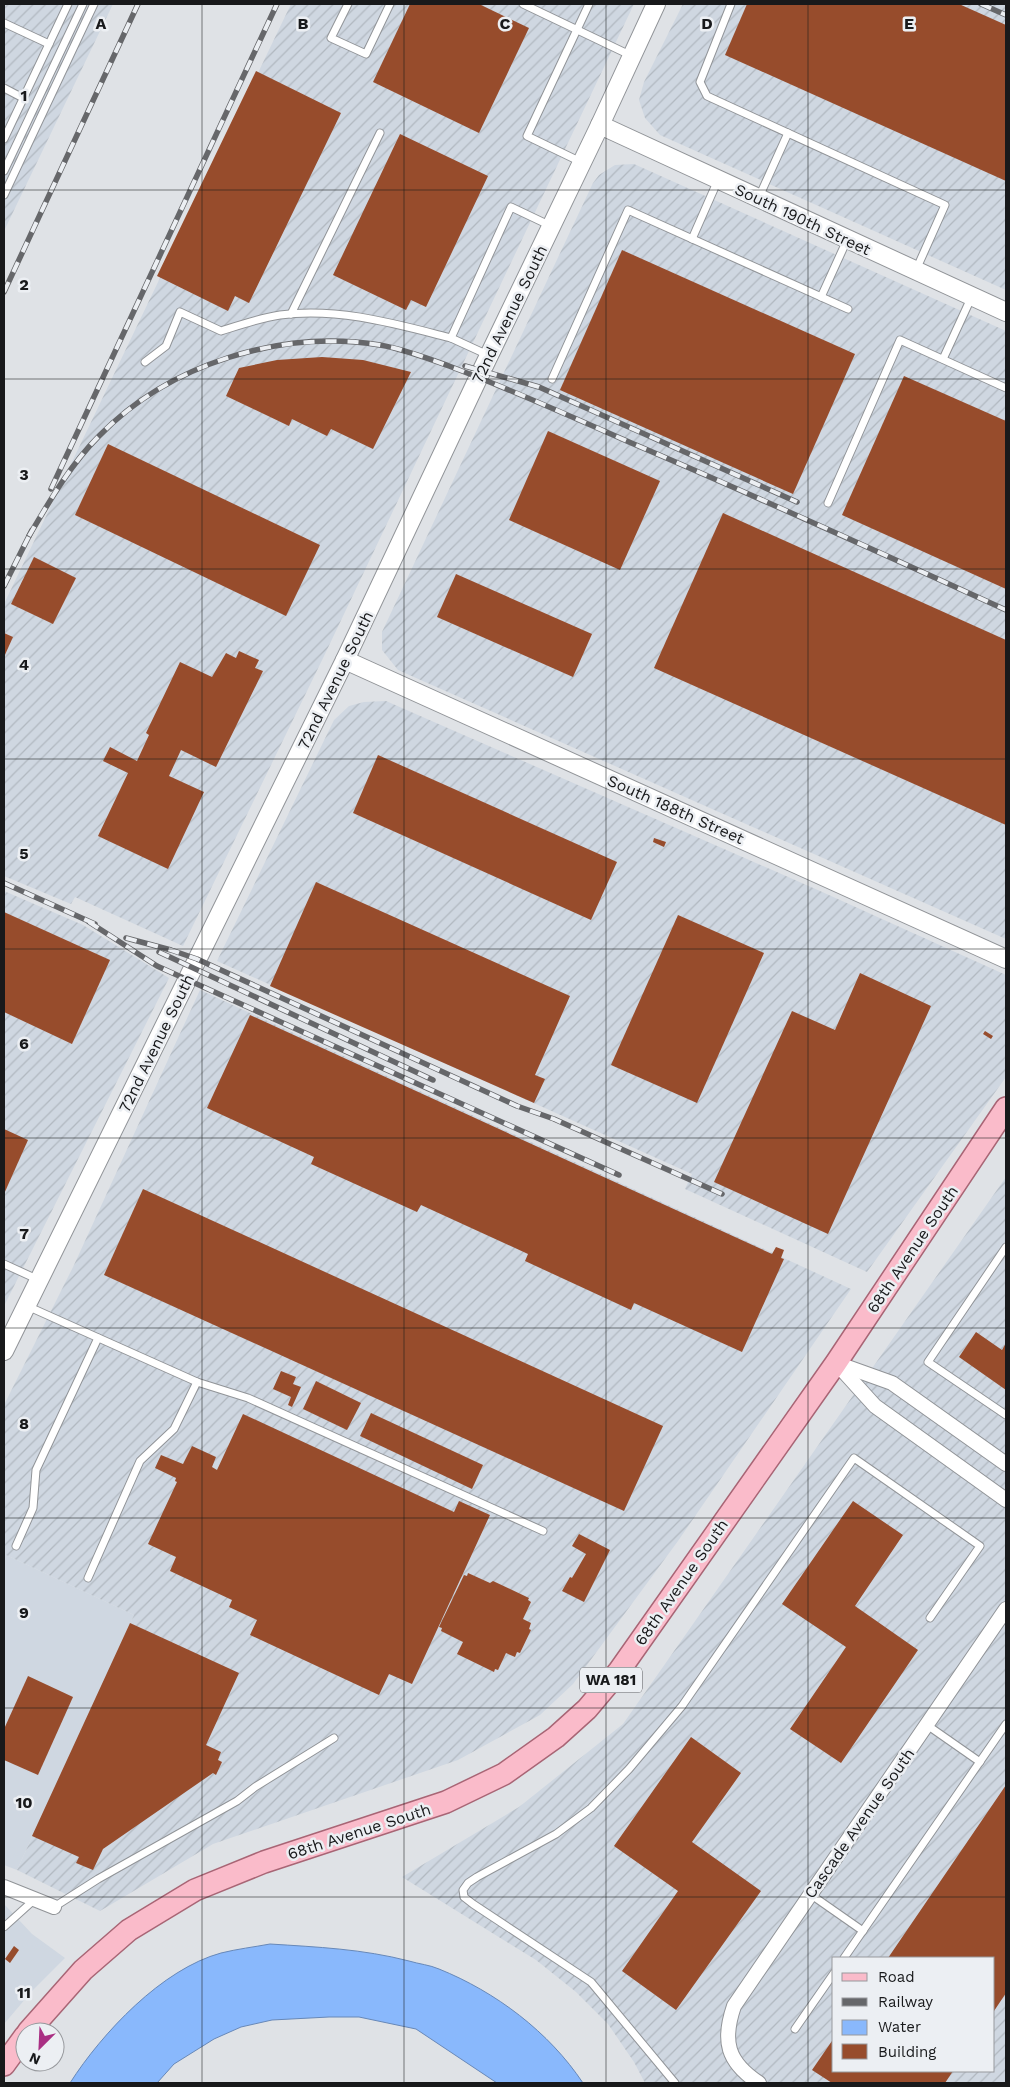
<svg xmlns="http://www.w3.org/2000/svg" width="1010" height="2087" viewBox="0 0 1010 2087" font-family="'Work Sans',sans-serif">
	<defs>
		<pattern id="industrial-furrows" width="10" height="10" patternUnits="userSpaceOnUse" patternTransform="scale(1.25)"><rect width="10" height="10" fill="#cfd7e1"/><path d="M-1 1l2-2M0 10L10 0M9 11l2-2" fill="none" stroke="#b1b8c0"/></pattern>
	</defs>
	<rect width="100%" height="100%" fill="#dfe2e6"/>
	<g fill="#cfd7e1">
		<path d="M4 1554 134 1615 17 1870 4 1865Z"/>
		<path d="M4 1904 32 1934 65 1958 32 1991 4 2024Z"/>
	</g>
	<g fill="url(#industrial-furrows)" fill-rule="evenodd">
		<path d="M4 4H113L4 231Z"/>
		<path d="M291 4H634L325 654 183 946 75 897 71 904 4 876V604Z"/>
		<path d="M683 4H1006V290L660 135 645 118 639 100 644 82Z"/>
		<path d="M634 164 1006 331V939L398 670 382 650V632L593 183 599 175 615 165Z"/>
		<path d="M386 701 820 891 1006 975V1077L867 1272 685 1189 692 1174 217 961 334 720 349 706 364 702Z"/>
		<path d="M4 891 83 925 169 978 4 1306Z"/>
		<path d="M200 990 851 1289 678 1541 573 1684 540 1715 458 1760 213 1844 100 1911 17 1870 134 1615 4 1554V1405L74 1265Z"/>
		<path d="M1006 1177V2083H645L634 2062 608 2024 576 1992 536 1960 402 1877 519 1807 623 1724ZM834 1958H994V2071H834Z"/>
	</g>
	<path fill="#89b8fc" stroke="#6788b8" d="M270 1944C317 1947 363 1949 409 1961 419 1964 430 1965 439 1969 496 1992 549 2032 583 2083H497L416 2029 359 2017H329L272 2020 241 2027 214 2039 174 2064 157 2083H70C102 2033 162 1969 221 1953 237 1949 254 1947 270 1944Z"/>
	<g fill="#974c2c">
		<path d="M410 4H479L529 28 479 133 373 82Z"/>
		<path d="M747 4H959L1006 25V181L725 55Z"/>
		<path d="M256 71 341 113 249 303 235 296 228 311 157 276Z"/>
		<path d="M400 134 488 176 426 307 411 300 406 310 333 275Z"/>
		<path d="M622 250 855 354 793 494 560 390Z"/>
		<path d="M322 357 363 360 411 372 373 449 331 429 327 436 292 419 289 426 226 396 239 368 277 360Z"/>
		<path d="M904 376 1006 421V589L842 515Z"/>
		<path d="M548 431 660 481 620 570 509 520Z"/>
		<path d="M108 444 320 545 286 616 75 515Z"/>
		<path d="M723 513 1006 640V825L654 668Z"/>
		<path d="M34 557 76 578 53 624 11 604Z"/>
		<path d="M456 574 592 634 573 677 437 617Z"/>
		<path d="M4 633 13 637 4 657Z"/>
		<path d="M239 651 259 660 255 668 263 671 216 767 181 750 169 776 204 792 168 869 98 836 128 773 103 761 110 747 137 761 149 735 146 733 180 662 212 677 226 653 236 658Z"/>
		<path d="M378 755 617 862 591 920 353 813Z"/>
		<path d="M654 838 666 842 664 847 653 842Z"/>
		<path d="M316 882 570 996 535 1075 545 1079 534 1103 270 986Z"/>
		<path d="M4 912 110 960 72 1044 4 1012Z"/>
		<path d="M678 915 764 953 697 1103 611 1065Z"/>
		<path d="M860 973 931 1006 828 1234 714 1182 792 1011 835 1030Z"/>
		<path d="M250 1015 772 1254 776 1247 784 1250 781 1258 784 1259 742 1352 634 1303 631 1310 525 1261 528 1254 421 1205 417 1212 311 1164 314 1157 207 1108Z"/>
		<path d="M985 1031 993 1036 991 1039 983 1034Z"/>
		<path d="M4 1129 28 1140 4 1194Z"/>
		<path d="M143 1189 663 1426 624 1511 104 1275Z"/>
		<path d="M976 1332 1002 1350 1006 1343V1390L959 1357Z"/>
		<path d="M281 1371 296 1377 293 1384 301 1387 292 1407 288 1405 291 1397 273 1389Z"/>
		<path d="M316 1381 361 1403 347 1430 303 1409Z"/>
		<path d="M371 1413 483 1465 472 1489 360 1436Z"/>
		<path d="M243 1414 454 1512 459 1501 490 1515 412 1684 389 1674 379 1695 250 1635 257 1620 229 1607 232 1600 170 1571 176 1557 148 1544 177 1482 175 1481 176 1478 155 1468 161 1455 183 1464 192 1446 216 1457 212 1467 217 1470Z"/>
		<path d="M853 1501 903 1535 855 1606 918 1650 841 1763 790 1729 846 1647 782 1604Z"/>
		<path d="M579 1534 610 1550 584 1602 562 1591 570 1577 572 1578 586 1554 572 1546Z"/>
		<path d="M468 1573 490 1583 493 1581 529 1598 528 1600 531 1602 523 1619 531 1623 529 1629 531 1630 520 1653 517 1652 515 1657 506 1653 498 1670 495 1669 494 1672 457 1654 463 1642 441 1631 442 1628 439 1627 464 1575 467 1576Z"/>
		<path d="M130 1623 239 1673 206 1745 221 1752 218 1760 222 1762 216 1775 213 1773 103 1849 93 1870 76 1863 79 1857 32 1836Z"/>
		<path d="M28 1676 73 1697 38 1775 4 1760V1729Z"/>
		<path d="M691 1737 741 1773 692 1842 761 1891 676 2010 622 1971 678 1891 614 1846Z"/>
		<path d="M1006 1785V1993L994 2011V1958H888Z"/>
		<path d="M14 1946 19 1950 10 1963 5 1959Z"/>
		<path d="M834 2038V2071H953L945 2083H832L812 2070Z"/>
	</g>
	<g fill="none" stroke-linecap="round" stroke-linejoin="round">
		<g stroke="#919498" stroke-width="9">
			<g id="service">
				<path d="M348 4 331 38 366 54 390 4"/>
				<path d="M523 4 632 56"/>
				<path d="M731 4 700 82 707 96 945 205 916 270"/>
				<path d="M4 23 49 44"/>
				<path d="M4 88 23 98"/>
				<path d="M4 139 68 4"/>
				<path d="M581 162 527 136 589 4"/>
				<path d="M4 171 83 4"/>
				<path d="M4 195 94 4"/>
				<path d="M759 197 788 133"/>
				<path d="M692 239 718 180"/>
				<path d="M821 297 847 240"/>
				<path d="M291 314 380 133"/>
				<path d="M488 355 451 338 511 207 551 226"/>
				<path d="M943 359 972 296"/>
				<path d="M145 362 166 346 180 312 221 331C240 325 260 318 280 315 338 307 396 324 451 338"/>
				<path d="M552 379 628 210 848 309"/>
				<path d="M828 503 900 340 1006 388"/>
				<path d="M1006 1247 928 1362 1006 1415"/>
				<path d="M4 1264 39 1280"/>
				<path d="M27 1306 197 1382 248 1398 543 1531"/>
				<path d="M16 1546 33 1508 36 1470 98 1338"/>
				<path d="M88 1578 140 1461 174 1429 197 1382"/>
				<path d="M927 1725 980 1762"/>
				<path d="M810 1894 863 1931"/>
				<path d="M54 1907 98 1879 237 1801 255 1787 334 1738"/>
				<path d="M4 1927 35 1899"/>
				<path d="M844 1958 1006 1724"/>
				<path d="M795 2029 834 1973"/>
				<path d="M675 2083 591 1982 473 1904 464 1897 463 1890 468 1883 477 1877 556 1834 591 1808 629 1769 682 1706 854 1458 980 1546 930 1618"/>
			</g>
		</g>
		<g stroke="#919498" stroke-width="16">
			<g id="minor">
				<path d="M836 1363 875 1406 1006 1500"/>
				<path d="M839 1364 892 1383 1006 1464"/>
				<path d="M4 1887 54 1907"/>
				<path d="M759 2083C727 2062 722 2041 734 2006L1006 1609"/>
			</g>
		</g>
		<g stroke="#919498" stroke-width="20">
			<g id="tertiary">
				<path d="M600 125 1006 312"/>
				<path d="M345 660 1006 959"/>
				<path d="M4 1351 345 660 482 370 600 125 656 4"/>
			</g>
		</g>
		<g stroke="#a86575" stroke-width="24">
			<g id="primary">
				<path d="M28 2032 83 1970 129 1930 195 1890 264 1862 446 1802 504 1774 556 1737 587 1709 619 1671 836 1363 1006 1108"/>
				<path d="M4 2065 25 2036"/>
			</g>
		</g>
		<use href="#service" stroke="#fff" stroke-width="7"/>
		<use href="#minor" stroke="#fff" stroke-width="14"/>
		<use href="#tertiary" stroke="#fff" stroke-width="18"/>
		<use href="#primary" stroke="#fabbca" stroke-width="21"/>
		<g stroke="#66676a" stroke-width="5.5">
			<g id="rail">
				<path d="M981 4 1006 15"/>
				<path d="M4 292 138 4"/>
				<path d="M465 366 539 387 797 502"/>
				<path d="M51 489 277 4"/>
				<path d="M29 536C49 502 70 465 99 436 169 364 281 329 380 345 403 349 427 358 449 366 510 389 570 416 629 442 756 496 881 553 1006 610"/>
				<path d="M4 586 32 530"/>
				<path d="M4 883 95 924"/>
				<path d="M89 922 157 966 619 1175"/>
				<path d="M126 938 171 950 197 959 517 1106 554 1119 722 1194"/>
				<path d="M159 952 433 1080"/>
			</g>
		</g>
		<use href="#rail" stroke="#eceff3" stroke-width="4" stroke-dasharray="11" stroke-linecap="butt"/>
	</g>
	<path fill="none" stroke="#18191b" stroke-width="1" stroke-opacity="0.55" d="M202 4V2083M404 4V2083M606 4V2083M808 4V2083M4 190H1006M4 379H1006M4 569H1006M4 759H1006M4 949H1006M4 1138H1006M4 1328H1006M4 1518H1006M4 1708H1006M4 1897H1006"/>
	<g text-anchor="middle" stroke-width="5" stroke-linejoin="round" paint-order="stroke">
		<rect fill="#eceff3" stroke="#58595c" stroke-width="1" x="580" y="1667.5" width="62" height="25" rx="4"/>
		<g font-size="15" font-weight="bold" fill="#18191b">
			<text x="611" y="1685">WA 181</text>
		</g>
		<g font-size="16" fill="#18191b" stroke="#eceff3">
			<text transform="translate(803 219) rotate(25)" y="6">South 190th Street</text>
			<text transform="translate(509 314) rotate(-64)" y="6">72nd Avenue South</text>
			<text transform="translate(335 680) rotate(-64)" y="6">72nd Avenue South</text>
			<text transform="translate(676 809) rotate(24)" y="6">South 188th Street</text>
			<text transform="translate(156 1043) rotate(-64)" y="6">72nd Avenue South</text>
			<text transform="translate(912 1249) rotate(-56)" y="6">68th Avenue South</text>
			<text transform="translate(681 1582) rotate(-55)" y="6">68th Avenue South</text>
			<text transform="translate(859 1823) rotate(-55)" y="6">Cascade Avenue South</text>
			<text transform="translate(359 1831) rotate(-18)" y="6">68th Avenue South</text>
		</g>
	</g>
	<g font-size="16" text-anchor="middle" font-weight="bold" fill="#18191b" stroke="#eceff3" stroke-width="5" stroke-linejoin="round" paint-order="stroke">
		<text x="101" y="29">A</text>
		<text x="303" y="29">B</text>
		<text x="505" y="29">C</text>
		<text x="707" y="29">D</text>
		<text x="909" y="29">E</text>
		<text x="24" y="101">1</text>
		<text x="24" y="290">2</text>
		<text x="24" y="480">3</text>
		<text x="24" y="670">4</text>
		<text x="24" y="859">5</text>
		<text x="24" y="1049">6</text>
		<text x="24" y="1239">7</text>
		<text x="24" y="1429">8</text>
		<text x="24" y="1618">9</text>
		<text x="24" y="1808">10</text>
		<text x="24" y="1998">11</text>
	</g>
	<rect width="1010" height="2087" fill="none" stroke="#18191b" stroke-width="10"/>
	<rect x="832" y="1957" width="162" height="115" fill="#eceff3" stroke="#97999d"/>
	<rect x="842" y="1973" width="25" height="8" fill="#fabbca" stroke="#97999d"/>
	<text x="878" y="1982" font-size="15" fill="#18191b">Road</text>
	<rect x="842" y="1998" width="25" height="8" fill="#66676a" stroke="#97999d"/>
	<text x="878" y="2007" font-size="15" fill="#18191b">Railway</text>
	<rect x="842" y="2020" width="25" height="15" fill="#89b8fc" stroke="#97999d"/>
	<text x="878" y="2032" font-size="15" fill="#18191b">Water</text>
	<rect x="842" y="2044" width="25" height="15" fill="#974c2c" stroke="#97999d"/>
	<text x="878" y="2057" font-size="15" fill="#18191b">Building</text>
	<g transform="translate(40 2047) rotate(204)"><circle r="24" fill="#eceff3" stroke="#97999d"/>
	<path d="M0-4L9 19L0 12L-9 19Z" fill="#a92f83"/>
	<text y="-8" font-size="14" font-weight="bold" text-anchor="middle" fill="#18191b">N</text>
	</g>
</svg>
